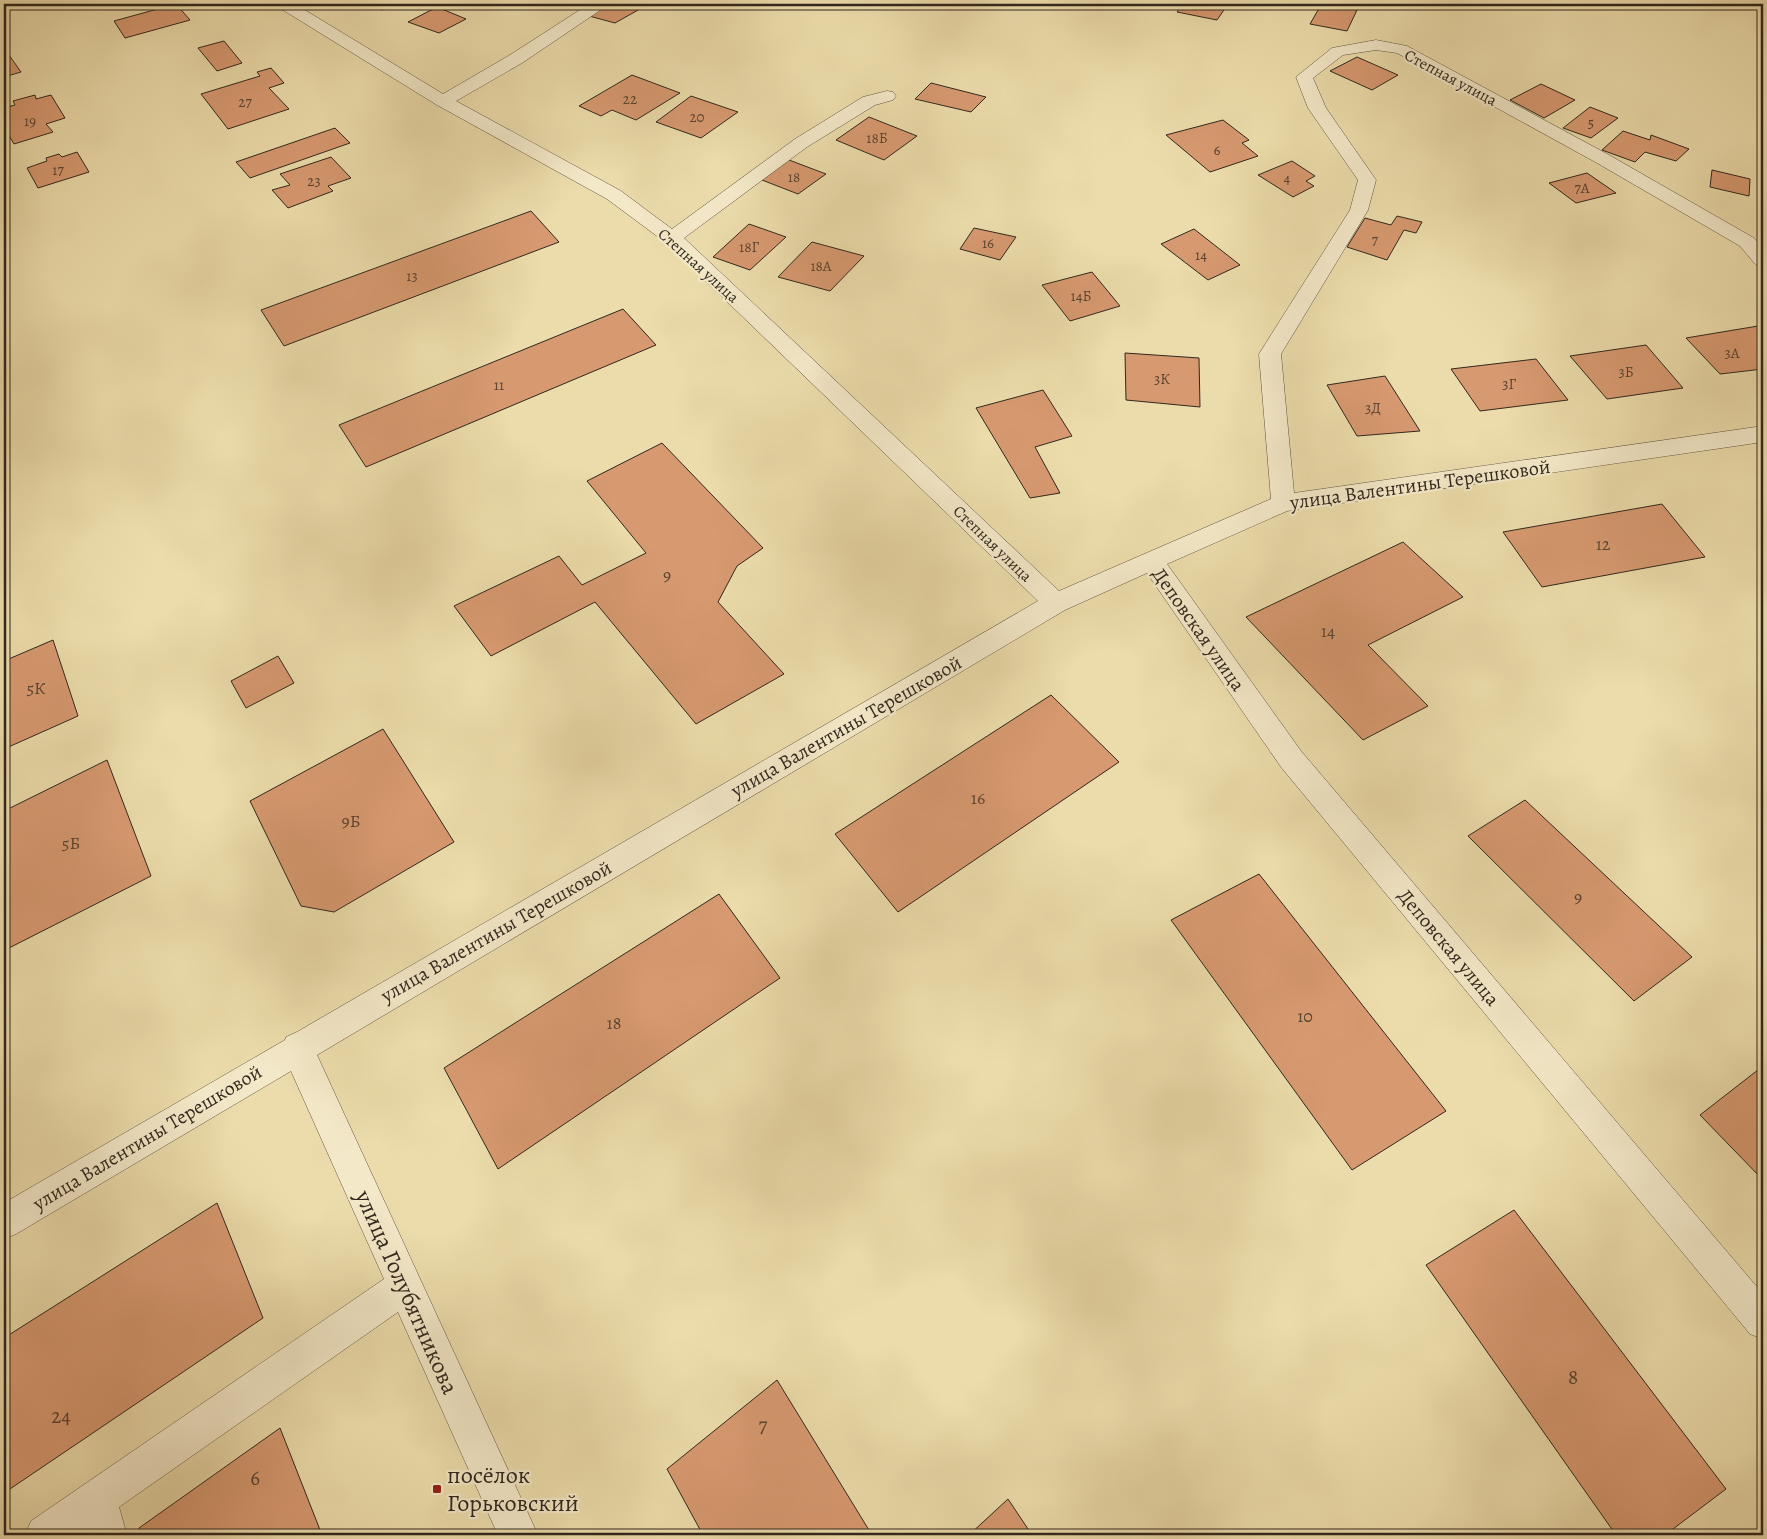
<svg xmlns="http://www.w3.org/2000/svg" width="1767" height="1539" viewBox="0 0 1767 1539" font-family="Alegreya,serif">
	<rect width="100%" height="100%" fill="#ecdcab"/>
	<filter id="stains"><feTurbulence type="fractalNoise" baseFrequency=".004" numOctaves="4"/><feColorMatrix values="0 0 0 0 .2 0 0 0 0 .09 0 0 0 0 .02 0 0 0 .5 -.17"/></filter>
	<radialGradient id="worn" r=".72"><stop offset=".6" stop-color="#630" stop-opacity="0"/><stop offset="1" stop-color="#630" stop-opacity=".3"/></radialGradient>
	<g fill="#d79970" stroke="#31271e">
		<path d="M176 4 190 20 125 38 114 21Z"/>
		<path d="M369 4H397L382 10Z"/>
		<path d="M610 4H645L647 5 615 23 589 16Z"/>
		<path d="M1118 4H1147L1142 9Z"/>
		<path d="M1183 4H1228L1217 20 1177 12Z"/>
		<path d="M1321 5 1357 10 1347 31 1310 24Z"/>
		<path d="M437 7 466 19 439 33 408 22Z"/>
		<path d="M224 41 242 63 217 71 198 48Z"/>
		<path d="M4 48 21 72 4 77Z"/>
		<path d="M1357 57 1398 75 1372 90 1330 71Z"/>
		<path d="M271 68 284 83 269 88 289 109 228 129 201 94 260 76 257 72Z"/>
		<path d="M632 75 680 93 636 120 612 110 601 116 579 106Z"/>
		<path d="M931 83 986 97 971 112 915 99Z"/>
		<path d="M1541 84 1575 100 1544 118 1510 100Z"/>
		<path d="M35 95 36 99 51 95 65 118 46 124 53 132 14 144 4 127V108L15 105 13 101Z"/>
		<path d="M691 96 738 112 701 138 656 122Z"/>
		<path d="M1590 107 1618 118 1591 138 1563 128Z"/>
		<path d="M869 117 917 136 884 160 836 140Z"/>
		<path d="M1223 120 1249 140 1242 143 1258 156 1210 172 1166 135Z"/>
		<path d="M335 128 350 143 250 178 236 162Z"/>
		<path d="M1623 131 1650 140 1651 135 1689 149 1676 161 1645 152 1635 162 1602 150Z"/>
		<path d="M77 152 89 172 38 188 27 168 47 161 46 158 59 154 62 157Z"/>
		<path d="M331 157 351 178 328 186 333 191 288 208 272 190 290 185 280 174Z"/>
		<path d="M789 160 826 174 798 194 762 180Z"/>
		<path d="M1292 161 1315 176 1306 181 1314 186 1293 197 1258 175Z"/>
		<path d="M1712 170 1750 179 1749 196 1710 187Z"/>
		<path d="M1587 173 1616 193 1576 203 1549 183Z"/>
		<path d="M531 211 559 242 284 346 261 310Z"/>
		<path d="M1397 216 1422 222 1416 233 1404 230 1387 260 1347 247 1365 218 1391 225Z"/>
		<path d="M749 224 786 237 750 270 713 257Z"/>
		<path d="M974 228 1016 237 1000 260 960 249Z"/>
		<path d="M1194 229 1240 265 1208 280 1161 244Z"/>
		<path d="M812 242 864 256 830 291 778 277Z"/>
		<path d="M1092 272 1120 306 1070 321 1042 285Z"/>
		<path d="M623 309 656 345 366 467 339 425Z"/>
		<path d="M1758 326 1763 332V369L1720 374 1686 338Z"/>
		<path d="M1646 345 1683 388 1607 399 1570 356Z"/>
		<path d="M1125 353 1199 358 1200 407 1126 400Z"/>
		<path d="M1536 359 1568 400 1480 411 1451 369Z"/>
		<path d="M1385 376 1420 431 1357 436 1327 385Z"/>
		<path d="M1043 390 1072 436 1035 447 1060 493 1030 498 976 408Z"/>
		<path d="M662 443 763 548 737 566 718 602 784 674 696 724 595 602 491 656 454 606 559 556 582 585 646 553 587 481Z"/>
		<path d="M1662 504 1705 557 1542 587 1503 532Z"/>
		<path d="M1403 542 1463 597 1368 645 1428 706 1363 740 1246 617Z"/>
		<path d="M53 640 78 716 4 749V661Z"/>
		<path d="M278 656 294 683 246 708 231 681Z"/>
		<path d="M1051 695 1119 762 898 912 835 834Z"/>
		<path d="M383 729 454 842 334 912 301 906 250 801Z"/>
		<path d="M107 760 151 876 5 950 4 811Z"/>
		<path d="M1525 800 1692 957 1634 1001 1468 836Z"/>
		<path d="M1259 874 1446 1111 1352 1170 1171 920Z"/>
		<path d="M719 894 780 978 498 1169 444 1068Z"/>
		<path d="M1763 1066V1180L1700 1115Z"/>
		<path d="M217 1203 263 1318 4 1493V1338Z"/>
		<path d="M1514 1210 1726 1489 1665 1535H1616L1426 1265Z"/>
		<path d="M777 1380 872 1535H703L667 1469Z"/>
		<path d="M280 1428 322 1535H141L139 1528Z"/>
		<path d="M1008 1499 1032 1535H969Z"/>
	</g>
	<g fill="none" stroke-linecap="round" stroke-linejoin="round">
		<g stroke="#605441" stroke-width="1">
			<path id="minor" d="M276 4H295L443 94 510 55 589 4H607L605 7 522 63 456 101 621 191 672 229 795 139 863 97 887 91 893 92 896 96 893 100 875 105 807 147 684 238 1059 591 1271 499 1259 354 1350 210 1358 180 1308 108 1296 77 1332 48 1376 40 1407 46 1609 155 1754 238 1763 249V267L1756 265 1740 246 1597 163 1397 53 1376 50 1343 55 1313 78 1326 108 1376 180 1368 210 1281 354 1294 493 1763 426V442L1287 511 1167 564 1301 751 1763 1294V1339L1750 1334 1281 767 1147 573 1065 610 317 1055 538 1535H498L398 1312 119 1507 127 1535H87L86 1530 78 1535H25L31 1521 384 1279 291 1071 16 1234 4 1239V1203L285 1040 286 1037 297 1032 1038 601 665 242 607 199 437 105 278 7Z"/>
		</g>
		<use href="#minor" fill="#f3e8c8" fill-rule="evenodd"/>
	</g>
	<rect fill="#8f2418" stroke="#f3e8c8" stroke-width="2" x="432" y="1484" width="10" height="10" rx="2.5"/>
	<g text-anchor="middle" stroke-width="4.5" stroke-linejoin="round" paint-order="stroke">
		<g font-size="15" fill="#5a4432">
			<text x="630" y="104">22</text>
			<text x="245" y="107">27</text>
			<text x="697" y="122">20</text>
			<text x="30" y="126">19</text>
			<text x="1591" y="128">5</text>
			<text x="877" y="143">18Б</text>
			<text x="1217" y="155">6</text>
			<text x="58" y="175">17</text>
			<text x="794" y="182">18</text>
			<text x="1287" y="183">4</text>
			<text x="314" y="186">23</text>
			<text x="1582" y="193">7А</text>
			<text x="1375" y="245">7</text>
			<text x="988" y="248">16</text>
			<text x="749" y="252">18Г</text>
			<text x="1201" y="260">14</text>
			<text x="821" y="271">18А</text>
			<text x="412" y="281">13</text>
			<text x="1081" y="301">14Б</text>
			<text x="1732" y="358">3А</text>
			<text x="1626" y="377">3Б</text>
			<text x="1162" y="384">3К</text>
			<text x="1509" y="389">3Г</text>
			<text x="499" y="390">11</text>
			<text x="1373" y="413">3Д</text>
		</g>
		<g font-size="16" fill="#31271e" stroke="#f3e8c8">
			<text transform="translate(1451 77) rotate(28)" y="6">Степная улица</text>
			<text transform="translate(699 265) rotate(42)" y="6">Степная улица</text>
			<text transform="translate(993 543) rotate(44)" y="6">Степная улица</text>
		</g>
		<g font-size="18" fill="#5a4432">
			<text x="1603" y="550">12</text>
			<text x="667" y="581">9</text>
			<text x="1328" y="637">14</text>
			<text x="36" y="694">5К</text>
			<text x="978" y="804">16</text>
			<text x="351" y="827">9Б</text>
			<text x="71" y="849">5Б</text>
			<text x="1578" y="903">9</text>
			<text x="1305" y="1022">10</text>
			<text x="614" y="1029">18</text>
		</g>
		<g font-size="20" fill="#31271e" stroke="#f3e8c8">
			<text transform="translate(1420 484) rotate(-8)" y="7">улица Валентины Терешковой</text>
			<text transform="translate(1199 629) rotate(55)" y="7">Деповская улица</text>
			<text transform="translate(846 726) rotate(-30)" y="7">улица Валентины Терешковой</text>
			<text transform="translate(496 931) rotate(-30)" y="7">улица Валентины Терешковой</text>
			<text transform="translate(1449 947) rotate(50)" y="7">Деповская улица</text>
			<text transform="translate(147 1137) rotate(-31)" y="7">улица Валентины Терешковой</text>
		</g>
		<g font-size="21" fill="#5a4432">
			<text x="1573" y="1384">8</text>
			<text x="61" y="1423">24</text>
			<text x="763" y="1432">7</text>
			<text x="255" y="1485">6</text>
		</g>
		<g font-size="24" fill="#31271e" stroke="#f3e8c8">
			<text transform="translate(407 1292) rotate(66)" y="8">улица Голубятникова</text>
		</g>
		<g font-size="24" fill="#31271e" stroke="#f3e8c8" text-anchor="start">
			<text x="447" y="1483">посёлок<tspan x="447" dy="28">Горьковский</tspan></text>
		</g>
	</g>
	<rect width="1767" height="1539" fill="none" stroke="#ecdcab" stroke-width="20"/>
	<rect x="5" y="5" width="1757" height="1529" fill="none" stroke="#31271e" stroke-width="2.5"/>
	<rect x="10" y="10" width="1747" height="1519" fill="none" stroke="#31271e"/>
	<rect width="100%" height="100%" filter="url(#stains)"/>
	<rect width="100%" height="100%" fill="url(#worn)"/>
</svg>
